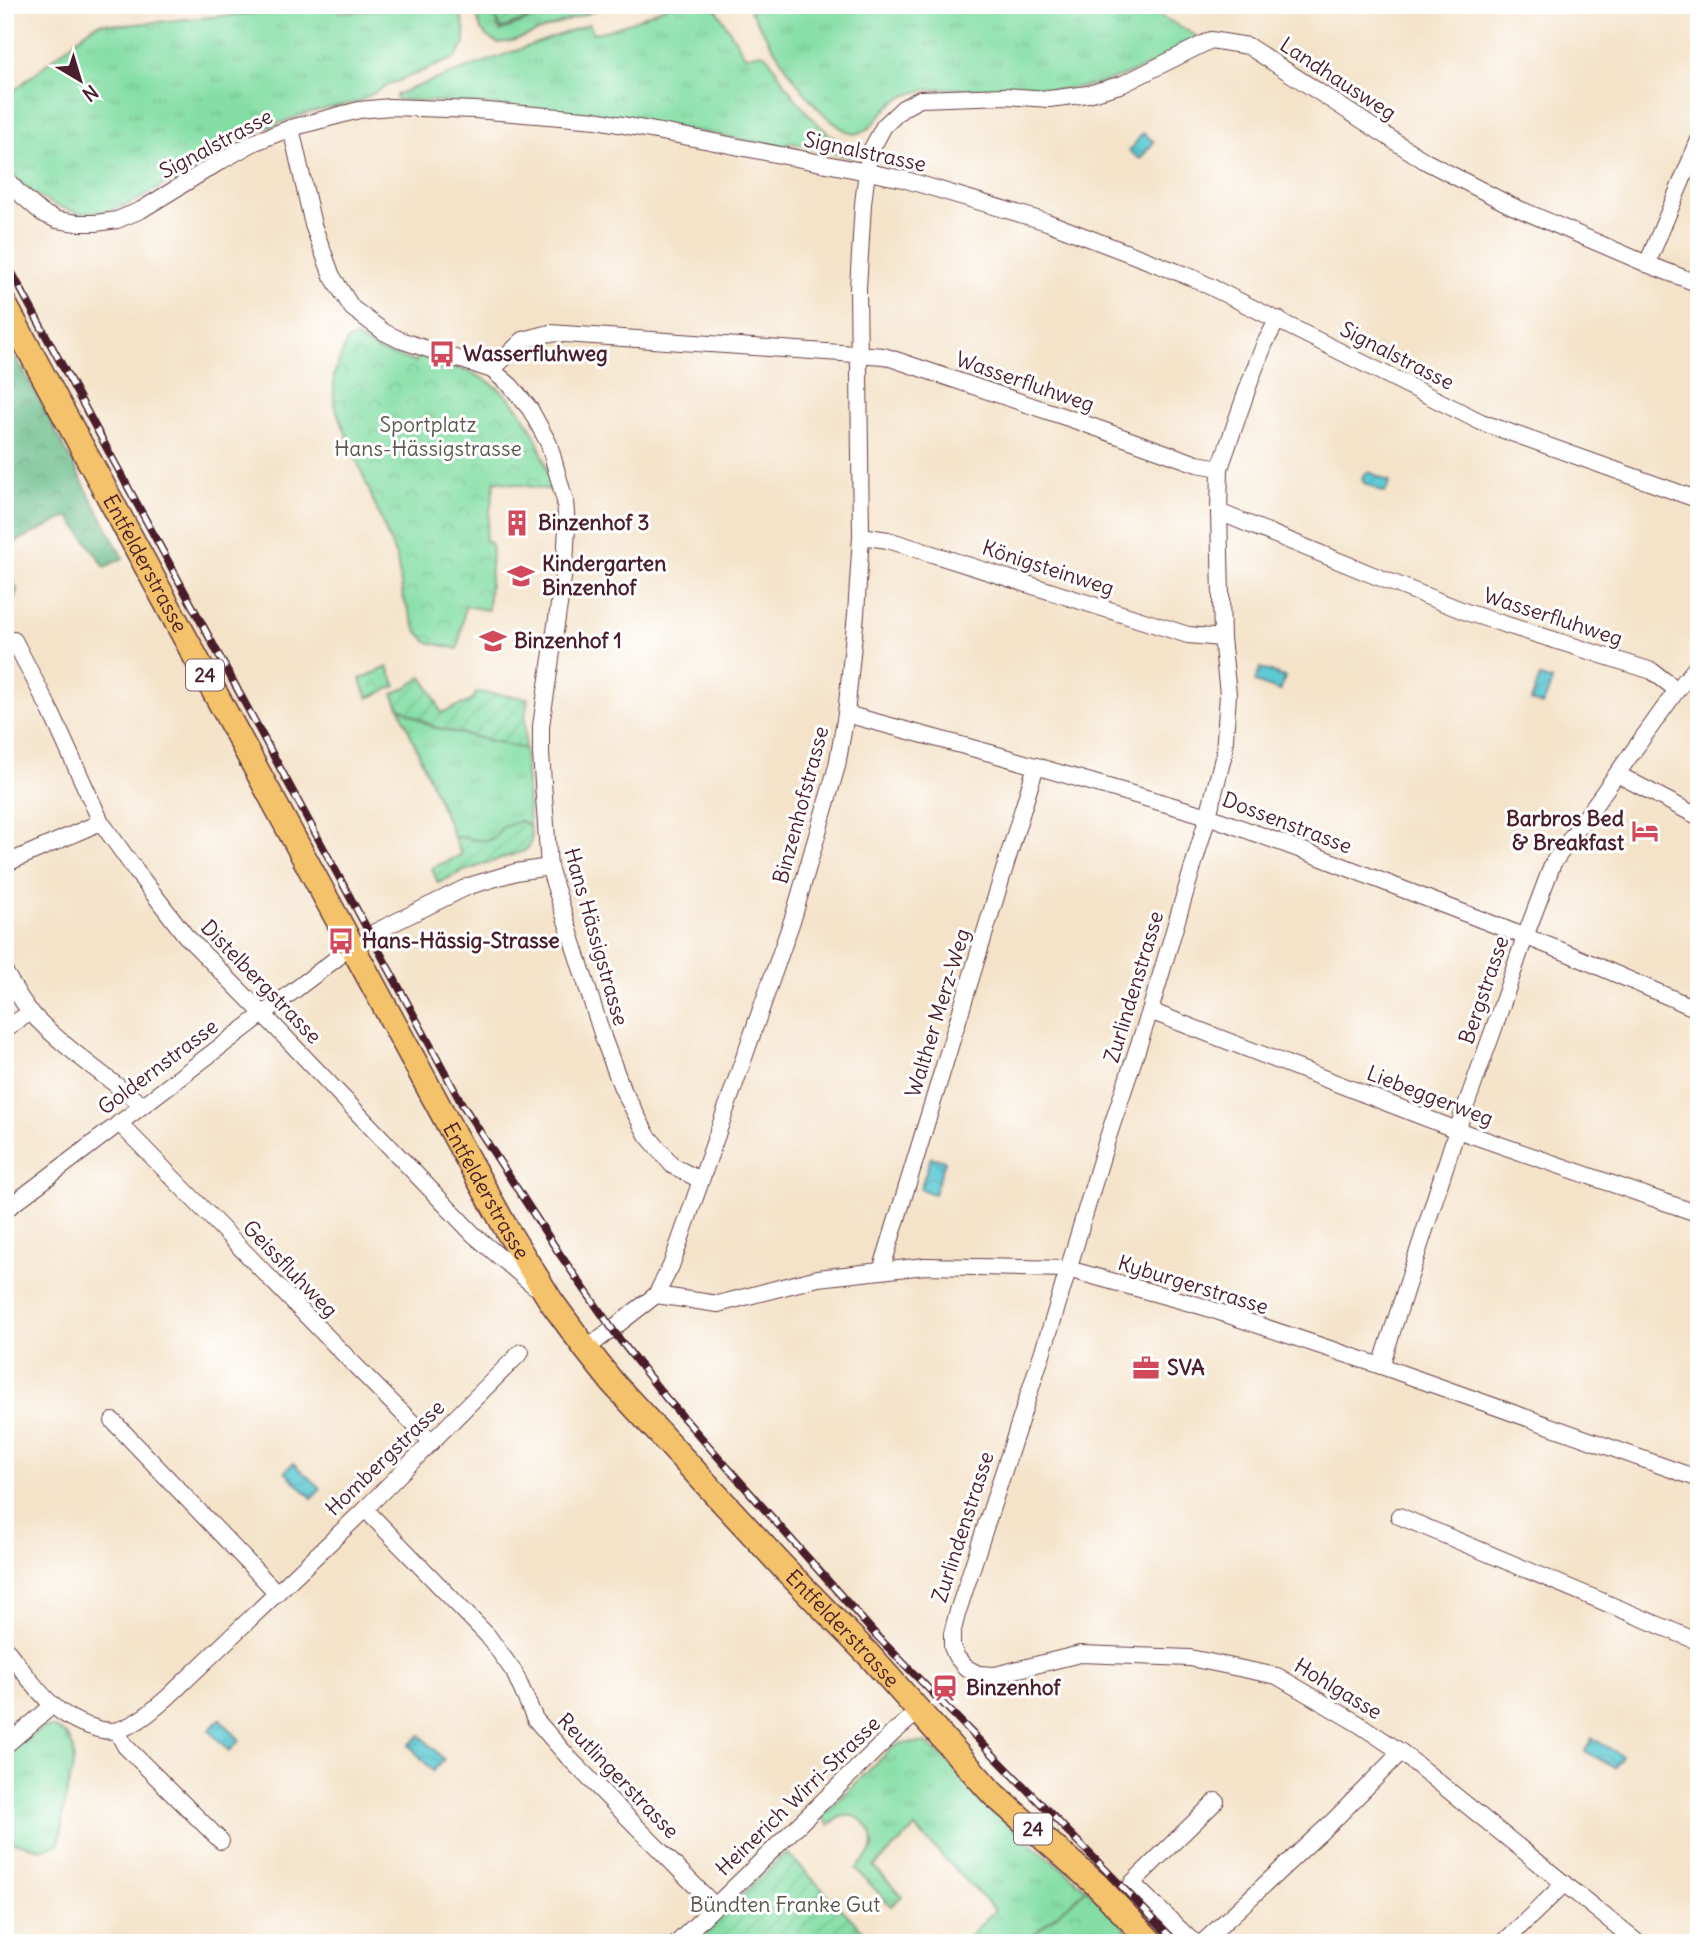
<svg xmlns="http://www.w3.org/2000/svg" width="1704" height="1948" viewBox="0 0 1704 1948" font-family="Delius,sans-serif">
	<defs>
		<pattern id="grass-tufts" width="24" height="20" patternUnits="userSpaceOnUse" patternTransform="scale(1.75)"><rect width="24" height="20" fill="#84dea4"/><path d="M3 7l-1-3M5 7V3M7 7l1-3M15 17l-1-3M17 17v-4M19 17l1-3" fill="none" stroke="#74be8d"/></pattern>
		<pattern id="forest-crowns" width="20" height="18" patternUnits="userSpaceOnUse" patternTransform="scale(1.75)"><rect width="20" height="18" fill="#6bbd8a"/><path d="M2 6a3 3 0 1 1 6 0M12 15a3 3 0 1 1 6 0" fill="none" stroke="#5a9971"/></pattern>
		<pattern id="park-crowns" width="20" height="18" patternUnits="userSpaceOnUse" patternTransform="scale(1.75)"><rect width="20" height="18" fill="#84dea4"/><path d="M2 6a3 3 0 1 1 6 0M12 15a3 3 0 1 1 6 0" fill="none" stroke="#74be8d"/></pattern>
		<pattern id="garden-furrows" width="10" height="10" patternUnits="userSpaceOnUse" patternTransform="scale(1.75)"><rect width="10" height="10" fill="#84dea4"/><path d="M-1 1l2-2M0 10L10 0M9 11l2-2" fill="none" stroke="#74be8d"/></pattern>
		<pattern id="water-waves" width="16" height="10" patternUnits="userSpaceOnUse" patternTransform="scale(1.75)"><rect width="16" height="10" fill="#5dcad4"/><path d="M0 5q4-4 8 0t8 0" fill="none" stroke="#52adb6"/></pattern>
	</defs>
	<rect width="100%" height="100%" fill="#fff"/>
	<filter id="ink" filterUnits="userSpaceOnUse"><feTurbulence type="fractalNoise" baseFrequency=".0143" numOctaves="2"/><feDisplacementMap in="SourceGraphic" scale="14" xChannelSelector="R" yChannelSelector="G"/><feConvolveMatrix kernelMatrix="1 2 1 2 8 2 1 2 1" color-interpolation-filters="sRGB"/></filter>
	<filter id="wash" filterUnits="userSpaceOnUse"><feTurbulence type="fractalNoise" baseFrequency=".00686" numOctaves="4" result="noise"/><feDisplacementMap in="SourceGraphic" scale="28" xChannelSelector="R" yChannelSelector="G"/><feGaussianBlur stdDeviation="1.57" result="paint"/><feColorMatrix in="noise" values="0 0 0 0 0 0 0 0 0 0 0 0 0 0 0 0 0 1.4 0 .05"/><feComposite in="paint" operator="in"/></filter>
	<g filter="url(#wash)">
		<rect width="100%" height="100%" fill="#f4e3c9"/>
		<g fill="url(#grass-tufts)" stroke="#677e68" stroke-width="2">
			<path d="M418 5H454C464 17 465 30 465 44L455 58 388 85 358 102 307 113 237 139 145 196 124 206 103 212 80 213 54 205 33 193 17 179 5 164V98L93 26 100 23 125 25 330 6 342 12 415 7Z"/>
			<path d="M474 5H490L500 31 570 5H593L594 11 512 41 498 43 490 39 481 30Z"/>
			<path d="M670 5H714L745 56 762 53 768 57C785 85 803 112 829 134 837 141 848 145 852 156L850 157 788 142 786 148C658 122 529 103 398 100L396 98V95L410 89 589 24 593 33C619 29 645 16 670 5Z"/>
			<path d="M763 5H1141L1198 37 1199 40 1198 43C1157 61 1117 84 1072 88 1041 92 1008 90 976 89 957 89 936 87 917 92 905 95 894 100 885 110 874 121 871 132 853 134 811 117 775 48 750 11Z"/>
			<path d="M399 707 432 727 525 749 529 825 519 821 496 837 482 842 464 837H454Z"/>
			<path d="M52 1727C60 1730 69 1735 72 1745 78 1759 67 1790 64 1806 62 1819 63 1832 58 1845L42 1849 9 1841 5 1835V1755L42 1728Z"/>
			<path d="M902 1743H926L948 1762 970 1786 1024 1839 1061 1867 1087 1889 1023 1943H970L966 1939 995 1910 915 1828 874 1867 902 1896 891 1906 856 1869C860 1864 868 1858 871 1852 879 1832 859 1808 838 1818 835 1820 832 1823 829 1825L821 1817 892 1748Z"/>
		</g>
		<g fill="url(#forest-crowns)" stroke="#5a6e5a" stroke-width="2">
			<path d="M5 336 123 558 105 567 69 516 5 547Z"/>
			<path d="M5 564 17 590 11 609 5 612Z"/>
		</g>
		<g fill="url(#park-crowns)" stroke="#677e68" stroke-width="2">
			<path d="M355 337 379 351 415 362 419 355C438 362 458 367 476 375 523 396 542 443 552 490L495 481 485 541 490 543 492 550 488 610 465 606 458 649 427 642 416 629 403 597 397 559 334 404V374L347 341Z"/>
			<path d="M388 667 396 686 368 698 360 679Z"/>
			<path d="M1087 1889 1140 1943H1023Z"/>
		</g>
		<g fill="url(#garden-furrows)" stroke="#677e68" stroke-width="2">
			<path d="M492 5H564L500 29Z"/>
			<path d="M422 677 433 694 441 713 471 701 477 692 528 698 525 718V749L434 727 399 707 393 694 409 686Z"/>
			<path d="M520 821 529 825C532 836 534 844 524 851L461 872 438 883 432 868 461 855 454 837C473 836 476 845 496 837L501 828Z"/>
			<path d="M786 1852 875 1943H692Z"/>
		</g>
		<g fill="url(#water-waves)" stroke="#547480" stroke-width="2">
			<path d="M1143 133 1154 142 1140 159 1129 151Z"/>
			<path d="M1369 472 1390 482 1385 493 1364 483 1362 479 1364 474Z"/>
			<path d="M1260 668 1285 677 1280 691 1255 682Z"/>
			<path d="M1540 677 1552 681 1543 705 1531 701Z"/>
			<path d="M931 1157 945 1161 934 1194 920 1189Z"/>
			<path d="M293 1463 321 1489 312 1498 285 1472Z"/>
			<path d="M220 1719 240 1740 229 1751 209 1730Z"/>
			<path d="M420 1735 444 1760 433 1771 409 1745Z"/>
			<path d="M1592 1738 1622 1756 1615 1768 1585 1751Z"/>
		</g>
	</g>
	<g filter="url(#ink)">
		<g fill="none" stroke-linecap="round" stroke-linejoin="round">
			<g stroke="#643c43" stroke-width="18">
				<g id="street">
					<path d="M291 128 313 225 332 276 352 308 384 332 400 340 492 370 511 386 530 409 549 444 565 501 567 527 565 564 541 726V754L549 867 604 1040 622 1088 647 1135 673 1166 700 1180"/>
					<path d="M5 178 19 193 42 213 57 220 77 223H96L117 220 141 210 221 161 255 142 291 128 359 110 390 107 475 110 596 120 699 139 903 179 1047 222 1193 278 1481 422 1699 500"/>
					<path d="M1647 264 1699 140"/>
					<path d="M1278 319 1265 343 1253 373 1220 468 1219 512 1222 638 1228 694 1224 754 1208 816 1150 1011 1107 1140 1053 1320 957 1614 952 1634V1647L956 1656 965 1667 978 1674 995 1675 1080 1654 1190 1658 1277 1676 1357 1723 1401 1752 1638 1943"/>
					<path d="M492 370 523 340 550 333 884 356 1077 421 1197 464 1220 468"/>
					<path d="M1219 512 1373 575 1469 613 1652 671 1677 690"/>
					<path d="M861 536 888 540 1188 635 1222 638"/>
					<path d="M14 640 51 712 101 822 136 871 185 935 263 1014 474 1235 534 1286"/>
					<path d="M846 714 994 754 1208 816 1304 851 1565 952 1699 1010"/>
					<path d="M1617 774 1699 817"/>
					<path d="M5 864 101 822"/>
					<path d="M375 932 469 886 516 872 549 867"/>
					<path d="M5 972C13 986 21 1001 32 1014 62 1046 107 1077 142 1105"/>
					<path d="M1150 1011 1457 1130 1699 1214"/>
					<path d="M5 1029 31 1012"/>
					<path d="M119 1123C224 1229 325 1338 432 1442"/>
					<path d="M5 1210 337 958"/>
					<path d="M881 1271 1036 766"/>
					<path d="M656 1295 718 1304 818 1278 925 1266 1068 1269 1201 1306 1381 1366 1699 1479"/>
					<path d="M586 1349 656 1295 671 1266 794 915 837 766 846 714 856 614 861 536 858 288 863 204 869 154 884 126 903 108 920 99 1005 96 1049 99 1088 94 1123 84 1211 40 1248 46 1425 161 1510 205 1647 264 1699 284"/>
					<path d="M1381 1366 1457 1130 1493 1031 1525 937 1553 863 1677 690 1699 664"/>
					<path d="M113 1421 276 1592"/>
					<path d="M365 1509 488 1636 514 1672 535 1719 568 1757 715 1906"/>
					<path d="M1399 1516 1699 1642"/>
					<path d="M5 1648C30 1679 52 1717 92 1727 100 1730 110 1732 118 1730 138 1724 153 1710 168 1697L365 1509 521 1352"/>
					<path d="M117 1731 125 1746 221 1841"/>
					<path d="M5 1746 52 1706"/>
					<path d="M677 1943 894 1732 919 1711"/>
					<path d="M1196 1943 1189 1938 1132 1883 1216 1801"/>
					<path d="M1202 1943 1334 1820 1401 1752"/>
					<path d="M1503 1943 1565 1883"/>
				</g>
			</g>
			<g stroke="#643c43" stroke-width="27">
				<g id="primary">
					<path id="s1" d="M5 305 457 1140 507 1230 551 1301 586 1349 613 1383 783 1567 868 1654 993 1794 1096 1884 1152 1943"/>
				</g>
			</g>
			<use href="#street" stroke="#fff" stroke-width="16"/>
			<use href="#primary" stroke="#f4c26a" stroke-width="24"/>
			<g stroke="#4a1f2b" stroke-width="8">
				<path id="rail" d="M5 260 462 1104 559 1253 620 1340 666 1398 876 1635 1177 1943"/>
			</g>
			<use href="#rail" stroke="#fff" stroke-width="5" stroke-dasharray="16" stroke-linecap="butt"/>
		</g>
	</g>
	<defs>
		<g id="bus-bare" transform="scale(2.1)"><path d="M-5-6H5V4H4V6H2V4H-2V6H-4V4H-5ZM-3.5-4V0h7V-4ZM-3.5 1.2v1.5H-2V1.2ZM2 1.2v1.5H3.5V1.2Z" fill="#d1495b" stroke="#fff" stroke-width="2.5" paint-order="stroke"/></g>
		<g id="building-bare" transform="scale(2.1)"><path d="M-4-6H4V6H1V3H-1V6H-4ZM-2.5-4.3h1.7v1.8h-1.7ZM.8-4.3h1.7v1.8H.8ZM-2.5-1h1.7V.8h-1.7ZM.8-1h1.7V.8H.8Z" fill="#d1495b" stroke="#fff" stroke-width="2.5" paint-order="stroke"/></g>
		<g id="school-bare" transform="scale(2.1)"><path d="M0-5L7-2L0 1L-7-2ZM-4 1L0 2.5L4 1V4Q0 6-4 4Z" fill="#d1495b" stroke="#fff" stroke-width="2.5" paint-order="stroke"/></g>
		<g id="hotel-bare" transform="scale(2.1)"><path d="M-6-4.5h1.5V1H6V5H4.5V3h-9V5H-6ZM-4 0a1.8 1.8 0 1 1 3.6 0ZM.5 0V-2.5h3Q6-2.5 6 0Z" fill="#d1495b" stroke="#fff" stroke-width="2.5" paint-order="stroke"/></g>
		<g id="office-bare" transform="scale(2.1)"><path d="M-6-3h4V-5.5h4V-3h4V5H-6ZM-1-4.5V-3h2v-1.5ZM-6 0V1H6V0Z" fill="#d1495b" stroke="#fff" stroke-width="2.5" paint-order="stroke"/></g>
		<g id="station-bare" transform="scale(2.1)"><path d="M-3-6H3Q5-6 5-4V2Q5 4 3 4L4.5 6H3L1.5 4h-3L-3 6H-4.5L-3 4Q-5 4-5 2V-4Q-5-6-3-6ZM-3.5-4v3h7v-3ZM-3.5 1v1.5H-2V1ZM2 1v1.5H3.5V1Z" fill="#d1495b" stroke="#fff" stroke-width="2.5" paint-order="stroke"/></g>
	</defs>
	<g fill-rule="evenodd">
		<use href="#bus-bare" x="442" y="354"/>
		<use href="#building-bare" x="517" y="523"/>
		<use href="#school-bare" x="521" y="576"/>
		<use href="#school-bare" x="493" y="641"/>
		<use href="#hotel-bare" x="1645" y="831"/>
		<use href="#bus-bare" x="341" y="941"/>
		<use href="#office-bare" x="1146" y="1368"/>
		<use href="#station-bare" x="945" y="1688"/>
	</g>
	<g text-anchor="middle" stroke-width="6" stroke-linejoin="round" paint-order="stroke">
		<g fill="#fff" stroke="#80626b" stroke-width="2">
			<rect x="186" y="659.5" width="38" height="31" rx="5"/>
			<rect x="1014" y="1813.5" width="38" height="31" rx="5"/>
		</g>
		<g font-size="19" font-weight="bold" fill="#4a1f2b">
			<text x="205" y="682">24</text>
			<text x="1033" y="1836">24</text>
		</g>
		<g font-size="21" fill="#4a1f2b" stroke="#fff">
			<text transform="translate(1338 79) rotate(33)" y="7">Landhausweg</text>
			<text transform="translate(216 144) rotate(-28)" y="7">Signalstrasse</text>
			<text transform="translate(865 152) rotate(12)" y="7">Signalstrasse</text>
			<text transform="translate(1397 356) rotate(27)" y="7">Signalstrasse</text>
			<text transform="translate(1025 382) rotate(19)" y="7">Wasserfluhweg</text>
			<text dy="7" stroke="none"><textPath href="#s1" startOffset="294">Entfelderstrasse</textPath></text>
			<text transform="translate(1048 568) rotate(18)" y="7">Königsteinweg</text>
			<text transform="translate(1553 617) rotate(18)" y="7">Wasserfluhweg</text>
			<text transform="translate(801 805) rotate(-75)" y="7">Binzenhofstrasse</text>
			<text transform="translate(1287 823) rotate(21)" y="7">Dossenstrasse</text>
			<text transform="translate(596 937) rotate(74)" y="7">Hans Hässigstrasse</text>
			<text transform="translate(261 982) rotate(46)" y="7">Distelbergstrasse</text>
			<text transform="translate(1134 987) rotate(-73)" y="7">Zurlindenstrasse</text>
			<text transform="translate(1484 990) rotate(-71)" y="7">Bergstrasse</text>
			<text transform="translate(938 1013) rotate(-73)" y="7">Walther Merz-Weg</text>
			<text transform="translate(158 1067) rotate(-37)" y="7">Goldernstrasse</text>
			<text transform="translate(1430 1096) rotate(21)" y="7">Liebeggerweg</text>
			<text dy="7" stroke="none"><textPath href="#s1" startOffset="1008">Entfelderstrasse</textPath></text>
			<text transform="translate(290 1269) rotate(46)" y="7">Geissfluhweg</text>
			<text transform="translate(1193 1285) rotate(17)" y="7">Kyburgerstrasse</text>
			<text transform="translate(385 1458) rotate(-44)" y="7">Hombergstrasse</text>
			<text transform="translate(963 1527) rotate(-72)" y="7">Zurlindenstrasse</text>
			<text dy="7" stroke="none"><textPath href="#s1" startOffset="1575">Entfelderstrasse</textPath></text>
			<text transform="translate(1338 1689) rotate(31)" y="7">Hohlgasse</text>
			<text transform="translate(618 1776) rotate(46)" y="7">Reutlingerstrasse</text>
			<text transform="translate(798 1796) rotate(-44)" y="7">Heinerich Wirri-Strasse</text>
		</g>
		<g font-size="21" font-weight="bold" fill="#4a1f2b" stroke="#fff" text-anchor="start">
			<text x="463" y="361">Wasserfluhweg</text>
			<text x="538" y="530">Binzenhof 3</text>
			<text x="542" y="571">Kindergarten<tspan x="542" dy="24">Binzenhof</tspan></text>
			<text x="514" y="648">Binzenhof 1</text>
			<text x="1624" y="826" text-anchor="end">Barbros Bed<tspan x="1624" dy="24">&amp; Breakfast</tspan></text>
			<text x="362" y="948">Hans-Hässig-Strasse</text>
			<text x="1167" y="1375">SVA</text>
			<text x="966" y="1695">Binzenhof</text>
		</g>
		<g font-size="21" fill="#5b584f" stroke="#fff">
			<text x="428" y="432">Sportplatz<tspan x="428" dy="24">Hans-Hässigstrasse</tspan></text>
			<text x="785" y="1912">Bündten Franke Gut</text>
		</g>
	</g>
	<rect width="1704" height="1948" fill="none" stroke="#fff" stroke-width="28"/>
	<g transform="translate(80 80) rotate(142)" stroke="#ffffff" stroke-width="5" paint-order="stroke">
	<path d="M0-5L12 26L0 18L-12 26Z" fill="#4a1f2b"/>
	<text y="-10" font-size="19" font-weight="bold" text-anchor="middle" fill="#4a1f2b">N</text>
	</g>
</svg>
